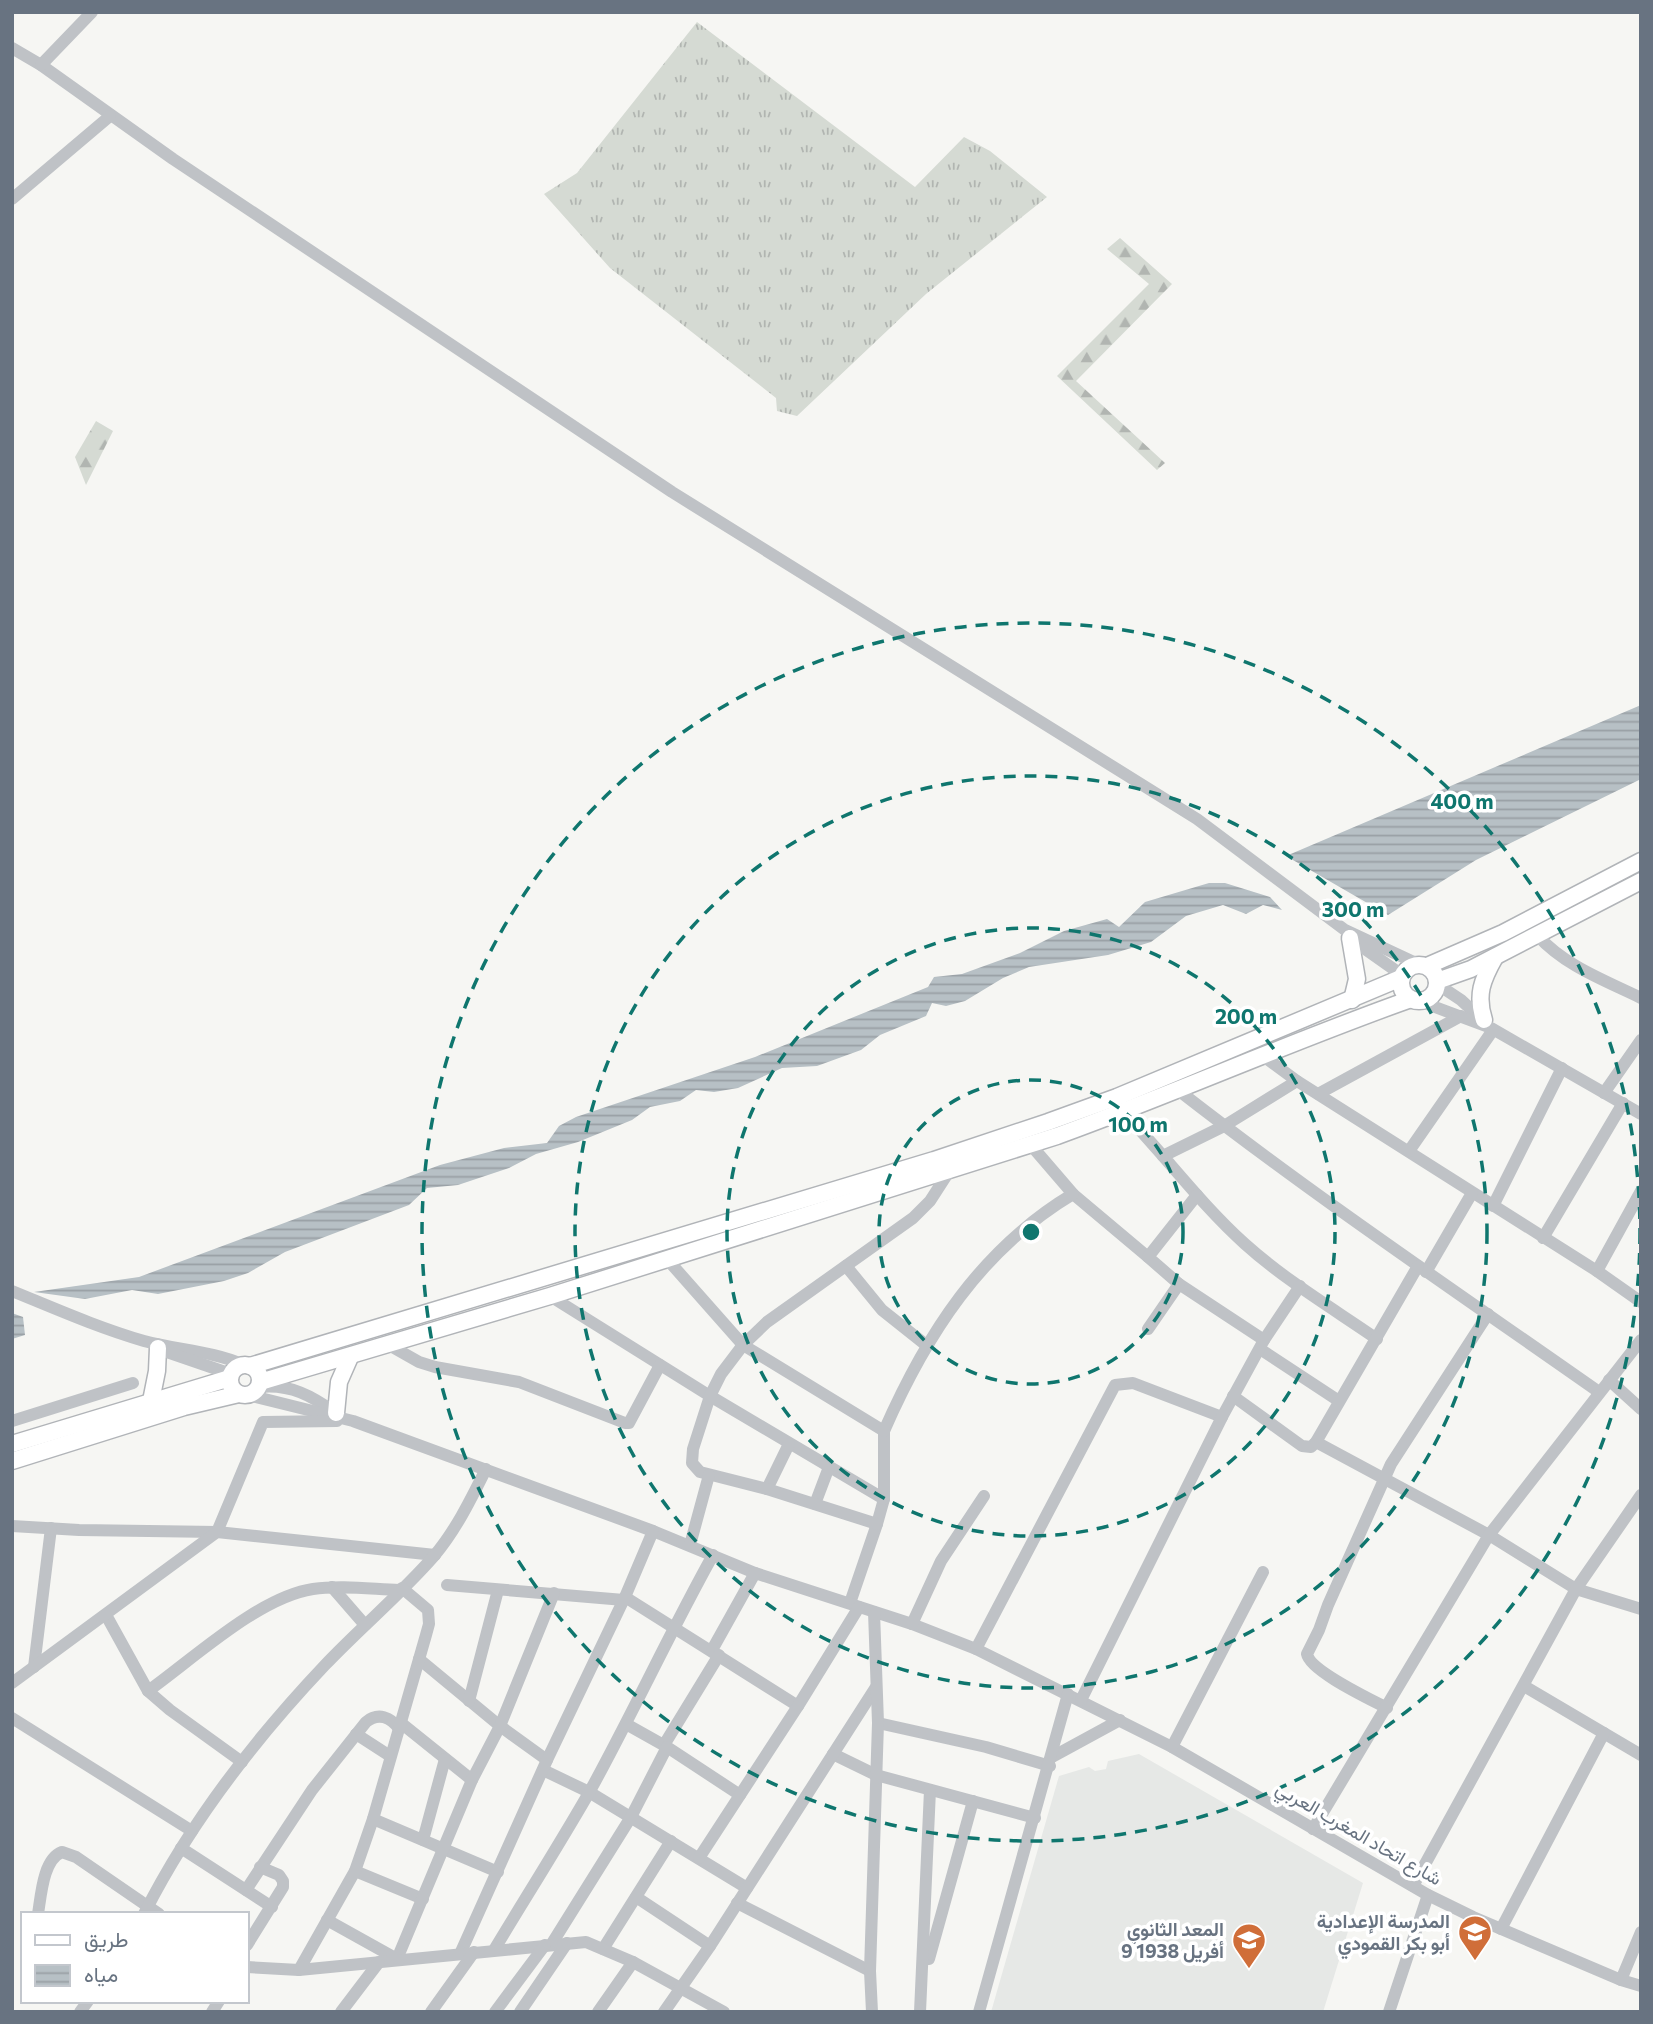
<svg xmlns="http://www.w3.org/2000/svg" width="1653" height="2024" viewBox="0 0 1653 2024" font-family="Commissioner,Vazirmatn,sans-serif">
	<defs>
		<pattern id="grass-tufts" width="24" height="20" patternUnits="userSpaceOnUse" patternTransform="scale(1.75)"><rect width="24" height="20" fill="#d5dad3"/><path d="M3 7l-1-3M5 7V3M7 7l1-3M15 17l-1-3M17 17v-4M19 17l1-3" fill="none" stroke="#b1b5b1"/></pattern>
		<pattern id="forest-firs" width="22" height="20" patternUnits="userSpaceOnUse" patternTransform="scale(1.75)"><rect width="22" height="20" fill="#d5dad3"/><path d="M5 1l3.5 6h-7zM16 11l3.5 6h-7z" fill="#b1b5b1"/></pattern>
		<pattern id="water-rules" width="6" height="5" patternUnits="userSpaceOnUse" patternTransform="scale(1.75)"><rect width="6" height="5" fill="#b7c0c5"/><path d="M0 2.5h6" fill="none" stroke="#99a0a5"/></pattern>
	</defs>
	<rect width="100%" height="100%" fill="#f6f6f3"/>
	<path fill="#e6e8e6" d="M1139 1754 1363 1883 1323 2012H991L1059 1776 1089 1767 1095 1771 1106 1769 1108 1761Z"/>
	<path fill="url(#grass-tufts)" d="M697 22 915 187 964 137 990 151 1047 197 926 294 797 416 777 411 776 398 610 268 544 194 577 173Z"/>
	<g fill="url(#forest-firs)">
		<path d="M1120 238 1172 284 1076 381 1165 463 1157 470 1057 376 1149 284 1107 249Z"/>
		<path d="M96 421 113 431 86 485 75 457Z"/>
	</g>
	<g fill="url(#water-rules)">
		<path d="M1641 705V779L1476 860 1388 915 1286 856Z"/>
		<path d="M1209 883H1225L1270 897 1282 910 1263 905 1246 914 1223 905 1186 916 1151 942 1108 955 1029 967 1003 978 965 1001 946 1006 932 1003 926 1016 880 1035 861 1050 817 1066 782 1068 738 1088 714 1092 696 1090 680 1101 650 1107 632 1120 578 1142 536 1154 509 1168 458 1185 427 1188 409 1205 285 1252 248 1273 224 1281 158 1294 132 1290 85 1299 34 1292 139 1277 440 1165 504 1148 547 1143 559 1126 576 1117 755 1057 928 987 934 977 962 974 1020 953 1064 931 1107 919 1119 927 1145 902Z"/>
		<path d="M12 1313 23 1317 25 1335 12 1339Z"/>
	</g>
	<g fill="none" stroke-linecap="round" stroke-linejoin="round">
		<g stroke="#b1b4b8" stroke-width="19">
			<g id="major">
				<path d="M1350 938 1357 979 1352 1000"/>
				<circle cx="1419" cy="983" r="18"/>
				<path d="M1427 966 1503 933 1641 861"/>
				<path d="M1437 981 1471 969 1641 881"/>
				<path d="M1484 1020C1476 995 1482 980 1495 957"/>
				<circle cx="245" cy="1380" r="15"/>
				<path d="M250 1366 934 1160 1048 1122 1117 1097 1401 978"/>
				<path d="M260 1382 550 1296 1057 1136C1176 1093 1292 1041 1411 999"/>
				<path d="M151 1401 157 1371 158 1348"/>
				<path d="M336 1413 339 1382 350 1357"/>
				<path d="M12 1444 230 1378"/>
				<path d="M12 1461 184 1407 239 1394"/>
			</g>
		</g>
		<g stroke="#bfc2c6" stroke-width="12">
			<path d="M12 48 41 65 173 159 672 492 1197 819 1345 930 1420 965"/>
			<path d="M41 65 92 12"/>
			<path d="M12 199 110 116"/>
			<path d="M1537 935C1565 966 1604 980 1641 998"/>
			<path d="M1351 939 1402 975"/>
			<path d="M1437 984 1461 1000 1486 1023"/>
			<path d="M1419 1001 1491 1028 1641 1114"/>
			<path d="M1263 1056 1297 1081 1597 1271 1641 1302"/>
			<path d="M1297 1081 1224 1126 1163 1156C1189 1186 1215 1217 1245 1244 1285 1280 1332 1308 1377 1339"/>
			<path d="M1178 1090C1314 1196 1458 1293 1599 1392"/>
			<path d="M1604 1093 1641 1040"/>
			<path d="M1318 1094 1461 1016"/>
			<path d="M1124 1112 1163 1156"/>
			<path d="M1409 1151 1493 1030"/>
			<path d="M1073 1194 1148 1257"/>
			<path d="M1197 1195 1148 1257 1179 1284 1264 1340"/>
			<path d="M1493 1206 1562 1068"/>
			<path d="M1543 1238 1623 1103"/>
			<path d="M667 1259 743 1345 884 1431V1499L877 1524 850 1603"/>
			<path d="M846 1266 882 1310 926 1345"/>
			<path d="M1597 1271 1641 1191"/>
			<path d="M1426 1272 1472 1193"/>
			<path d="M12 1291C56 1309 99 1328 144 1341 177 1350 213 1351 244 1365"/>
			<path d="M550 1296 710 1396 884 1499"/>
			<path d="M1148 1329 1179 1284"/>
			<path d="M389 1345 419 1362 435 1367 519 1382 625 1423H629L660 1365"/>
			<path d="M1260 1349 1339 1401"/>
			<path d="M164 1351 231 1374"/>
			<path d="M1609 1380 1641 1409"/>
			<path d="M260 1387C291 1384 312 1396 336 1413"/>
			<path d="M248 1395 353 1421 653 1531 755 1573 912 1624 976 1649 1172 1747 1428 1895 1473 1917 1621 1980 1641 1986"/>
			<path d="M1233 1396 1302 1446 1311 1447 1316 1442 1418 1266"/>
			<path d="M12 1421 133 1383"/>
			<path d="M884 1431C926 1335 981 1249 1073 1194L1030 1144"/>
			<path d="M1316 1442 1489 1535 1576 1589 1641 1609"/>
			<path d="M767 1489 789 1444"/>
			<path d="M815 1504 829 1467"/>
			<path d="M877 1524 767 1489 700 1472 692 1463 693 1449 710 1396 721 1374 743 1345 767 1322 913 1218 930 1201 950 1170"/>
			<path d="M12 1526 79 1530 217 1532 435 1555"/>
			<path d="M690 1545 709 1475"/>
			<path d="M447 1585 624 1600"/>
			<path d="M332 1587 365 1625"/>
			<path d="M625 1597 798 1706"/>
			<path d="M106 1615 148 1691 170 1710 242 1762"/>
			<path d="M912 1624 941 1561 984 1496"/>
			<path d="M976 1649 1115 1385 1133 1383 1222 1417"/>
			<path d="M712 1650 755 1573"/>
			<path d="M419 1659 500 1726 547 1760"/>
			<path d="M34 1667 51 1528"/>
			<path d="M12 1683 217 1532 263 1422 337 1421"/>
			<path d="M1524 1686 1641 1755"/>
			<path d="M148 1691C193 1659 259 1597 313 1589 341 1585 371 1589 399 1590"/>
			<path d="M1081 1700 1222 1417 1264 1340 1300 1286"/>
			<path d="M469 1701 498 1590"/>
			<path d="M1387 1708C1370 1699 1310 1671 1307 1654L1319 1630 1328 1605 1391 1464 1488 1314"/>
			<path d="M12 1718 192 1831"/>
			<path d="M401 1723 472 1780"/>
			<path d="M878 1723 986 1747 1050 1766"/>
			<path d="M626 1724 667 1747 740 1795"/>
			<path d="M356 1734 390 1756"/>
			<path d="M664 1745 719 1655"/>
			<path d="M1172 1747 1263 1572"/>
			<path d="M833 1754 876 1775 1035 1818"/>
			<path d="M1052 1757 1120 1720"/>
			<path d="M543 1770 589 1792 747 1888"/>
			<path d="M373 1819 498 1872"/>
			<path d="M1313 1829 1489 1535 1641 1340"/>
			<path d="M423 1840 445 1759"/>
			<path d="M181 1848 272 1907"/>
			<path d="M699 1858 798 1706 859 1607"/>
			<path d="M355 1871 423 1899"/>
			<path d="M1413 1886 1576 1589 1641 1495"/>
			<path d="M246 1890 312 1790 366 1722C378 1712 391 1717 399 1729"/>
			<path d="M636 1897 710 1946"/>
			<path d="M737 1903 870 1971"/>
			<path d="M38 1914C41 1896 43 1859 62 1852L76 1857 159 1914"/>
			<path d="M144 1914C190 1823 255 1739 325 1665 360 1628 401 1594 434 1556 456 1530 471 1499 486 1469"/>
			<path d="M327 1920 397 1959 472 1780 500 1726 554 1593"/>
			<path d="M1501 1929 1604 1733"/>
			<path d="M247 1945 283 1887V1881L279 1875 260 1867"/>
			<path d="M551 1945 631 1817 667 1747"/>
			<path d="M603 1949 671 1841"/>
			<path d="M494 1950C526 1897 559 1845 590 1791 633 1713 670 1632 713 1555"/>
			<path d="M460 1954 547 1760 625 1597 653 1531"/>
			<path d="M929 1959 973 1801"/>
			<path d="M247 1967 299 1970 586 1942 633 1962 724 2012"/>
			<path d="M299 1970 355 1871 373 1819 426 1635 429 1624 428 1610 402 1588"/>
			<path d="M1621 1980 1641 1932"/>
			<path d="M80 2012 88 2001"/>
			<path d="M212 2012 219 2001"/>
			<path d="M341 2012 379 1962"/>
			<path d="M431 2012 474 1952"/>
			<path d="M495 2012 545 1945"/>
			<path d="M520 2012 567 1943"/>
			<path d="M598 2012 633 1962"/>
			<path d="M664 2012 710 1946 876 1687"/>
			<path d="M872 2012 870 1971 878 1723 874 1612"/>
			<path d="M920 2012 930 1790"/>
			<path d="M979 2012 1068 1694"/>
			<path d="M1389 2012 1428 1895"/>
		</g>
		<use href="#major" stroke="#fff" stroke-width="16"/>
	</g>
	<g fill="none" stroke="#0f766e" stroke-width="3.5" stroke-dasharray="12 9">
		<circle cx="1031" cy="1232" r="152"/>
		<circle cx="1031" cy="1232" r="304"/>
		<circle cx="1031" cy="1232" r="456"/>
		<circle cx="1031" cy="1232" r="609"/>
	</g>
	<defs>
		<g id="university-pin" transform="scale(1.75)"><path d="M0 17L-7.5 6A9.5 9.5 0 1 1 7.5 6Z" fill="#d06e39" stroke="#fff"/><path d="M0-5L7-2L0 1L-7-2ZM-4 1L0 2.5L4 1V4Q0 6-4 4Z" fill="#fff"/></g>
		<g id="school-pin" transform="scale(1.75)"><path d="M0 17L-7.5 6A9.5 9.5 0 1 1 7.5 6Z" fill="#d06e39" stroke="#fff"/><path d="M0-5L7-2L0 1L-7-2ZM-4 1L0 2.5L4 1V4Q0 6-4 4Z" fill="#fff"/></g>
	</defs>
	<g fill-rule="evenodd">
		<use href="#university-pin" x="1475" y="1932"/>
		<use href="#school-pin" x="1249" y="1940"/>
	</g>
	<g text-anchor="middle" stroke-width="7" stroke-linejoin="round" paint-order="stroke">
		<g font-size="19" fill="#687381" stroke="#fff">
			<text transform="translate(1359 1833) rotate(30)" y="7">شارع اتحاد المغرب العربي</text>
		</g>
		<g font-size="19" font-weight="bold" fill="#687381" stroke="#fff" text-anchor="end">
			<text x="1450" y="1928">المدرسة الإعدادية<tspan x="1450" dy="22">أبو بكر القمودي</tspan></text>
			<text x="1224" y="1936">المعد الثانوي<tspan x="1224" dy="22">9 أفريل 1938</tspan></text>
		</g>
	</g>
	<circle cx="1031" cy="1232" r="10" fill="#0f766e" stroke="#fff" stroke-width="3.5"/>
	<g font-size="21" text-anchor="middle" font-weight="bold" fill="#0f766e" stroke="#fff" stroke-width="7" stroke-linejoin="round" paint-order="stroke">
		<text x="1462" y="809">400 m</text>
		<text x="1353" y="917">300 m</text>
		<text x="1246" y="1024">200 m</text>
		<text x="1138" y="1132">100 m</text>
	</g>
	<rect width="1653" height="2024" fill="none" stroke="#687381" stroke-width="28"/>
	<rect x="21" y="1912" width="228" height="91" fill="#ffffff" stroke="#c3c7cd" stroke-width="2"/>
	<rect x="35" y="1935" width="35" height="10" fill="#ffffff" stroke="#c3c7cd" stroke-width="2"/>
	<text x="84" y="1947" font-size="21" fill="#687381">طريق</text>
	<rect x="35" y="1965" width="35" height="21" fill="url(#water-rules)" stroke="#c3c7cd" stroke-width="2"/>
	<text x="84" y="1982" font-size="21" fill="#687381">مياه</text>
</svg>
